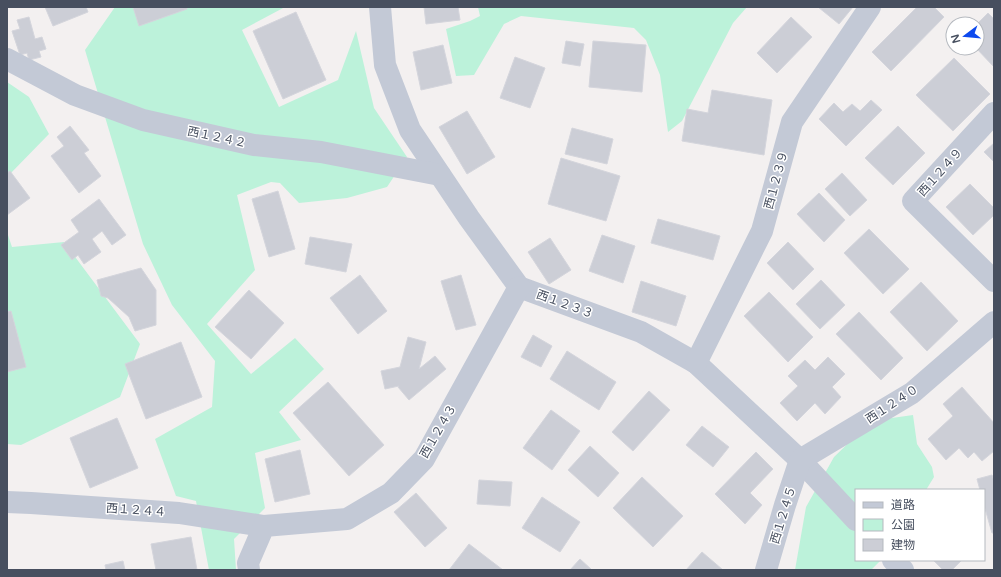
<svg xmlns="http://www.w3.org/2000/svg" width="1001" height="577" viewBox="0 0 1001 577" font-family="'Varela Round','Noto Sans JP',sans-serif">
	<rect width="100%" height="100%" fill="#f3f0f0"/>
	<g fill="#bcf2da">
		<path d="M115 7H285L242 30 279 107 338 80 356 31 374 108 407 157 387 187 347 198 299 203 280 183 271 182 237 195 255 270 207 324 251 374 295 338 324 369 279 412 301 440 255 453 265 508 234 539 236 570H209L196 501 176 496 155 439 212 407 215 361 172 305 143 244 85 50Z"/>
		<path d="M478 7H747L733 23 682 121 668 132 660 75 646 40 634 28 521 16 504 24 474 75 456 76 446 29 470 21 480 16Z"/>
		<path d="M7 82 29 97 49 134 7 177Z"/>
		<path d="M7 232 12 247 64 242 140 344 120 397 21 445 7 444Z"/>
		<path d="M913 415 917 444 932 467 934 477 926 490H856V560H881L871 570H795L806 507 834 457 861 431 885 419Z"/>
	</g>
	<g fill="#ccced6" stroke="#d4d5dc">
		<path d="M45 7H86L88 12 53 26Z"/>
		<path d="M133 7H187V9L139 26Z"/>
		<path d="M424 7H458L460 20 426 24Z"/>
		<path d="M818 7H853L839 24Z"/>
		<path d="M917 7H934L944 17 891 71 872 52Z"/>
		<path d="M296 12 326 80 283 99 253 31Z"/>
		<path d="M988 13 994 19V67L976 48H977V24Z"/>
		<path d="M29 17 35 39 42 37 46 49 39 51 41 57 29 60 27 53 20 55 12 31 20 29 17 20Z"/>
		<path d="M791 17 812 37 777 73 757 53Z"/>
		<path d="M566 41 584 44 580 66 562 63Z"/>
		<path d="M593 41 646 45 642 92 589 87Z"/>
		<path d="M443 45 452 83 421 90 413 52Z"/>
		<path d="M515 57 545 68 530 108 500 98Z"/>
		<path d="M954 58 990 94 953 131 916 95Z"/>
		<path d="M712 90 772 100 764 155 682 141 687 109 708 113Z"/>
		<path d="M871 100 882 110 846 146 819 119 834 103 843 112 852 104 860 111Z"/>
		<path d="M467 111 495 157 467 174 439 127Z"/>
		<path d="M70 126 89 150 84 153 101 176 79 193 51 156 64 146 57 137Z"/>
		<path d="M898 126 925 153 893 185 865 158Z"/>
		<path d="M572 128 613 139 607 164 565 154Z"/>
		<path d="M994 143V162L984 152Z"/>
		<path d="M561 158 620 176 606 221 548 204Z"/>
		<path d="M10 171 30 198 7 215V173Z"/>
		<path d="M842 173 867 200 850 216 825 189Z"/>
		<path d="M970 184 994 208V215L973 235 946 207Z"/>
		<path d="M278 191 295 249 269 257 252 199Z"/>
		<path d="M819 193 845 220 824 242 797 214Z"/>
		<path d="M99 199 126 235 112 245 102 231 92 239 101 252 84 264 78 255 72 260 61 245 79 232 71 220Z"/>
		<path d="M658 219 720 236 713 260 651 243Z"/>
		<path d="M869 229 909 269 883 294 844 253Z"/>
		<path d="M602 235 635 246 623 283 589 271Z"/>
		<path d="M310 237 352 244 346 272 305 264Z"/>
		<path d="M550 238 571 270 549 284 528 252Z"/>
		<path d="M788 242 814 269 793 290 767 263Z"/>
		<path d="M141 268 156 290V325L135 331 129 317 108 298 101 296 97 280Z"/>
		<path d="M360 275 387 311 358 334 330 298Z"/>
		<path d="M461 275 476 325 456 330 441 281Z"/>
		<path d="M821 280 845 305 820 329 796 304Z"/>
		<path d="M641 281 686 296 676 326 632 312Z"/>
		<path d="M921 282 958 321 927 351 890 312Z"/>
		<path d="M249 290 284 323 251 359 215 327Z"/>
		<path d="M769 292 813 337 788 362 744 316Z"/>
		<path d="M11 311 26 367 7 372V312Z"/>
		<path d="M859 312 903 358 881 380 836 334Z"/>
		<path d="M533 335 552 346 541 367 521 357Z"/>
		<path d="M408 337 426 342 419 369 435 356 446 369 409 400 398 387 399 386 385 389 381 371 400 367Z"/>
		<path d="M181 342 202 397 146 419 125 364Z"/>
		<path d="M567 351 616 382 599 410 550 379Z"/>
		<path d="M828 357 845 374 832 387 841 397 825 414 815 403 797 421 780 403 798 386 788 376 805 360 815 370Z"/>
		<path d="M328 382 384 445 349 476 293 413Z"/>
		<path d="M962 387 994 423V451L982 461 974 452 968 458 959 448 946 460 928 439 953 416 943 404Z"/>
		<path d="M649 391 670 410 633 451 612 432Z"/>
		<path d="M551 410 580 431 552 470 523 448Z"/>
		<path d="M117 418 138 468 90 488 70 438Z"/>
		<path d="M702 426 729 447 713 467 686 445Z"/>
		<path d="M590 446 619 473 598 497 568 470Z"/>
		<path d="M300 450 310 494 275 502 265 459Z"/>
		<path d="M756 452 773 469 750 493 762 505 745 524 715 494Z"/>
		<path d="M992 475 994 481V533H992L984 505V490H980L977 479Z"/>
		<path d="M642 477 683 516 653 547 613 508Z"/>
		<path d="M479 480 512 482 510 506 477 504Z"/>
		<path d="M416 493 447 528 425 547 394 512Z"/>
		<path d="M542 497 580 522 560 552 522 528Z"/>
		<path d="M191 537 197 570H156L151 544Z"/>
		<path d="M469 544 503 570H449Z"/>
		<path d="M702 552 723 570H686Z"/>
		<path d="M580 559 592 570H570Z"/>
		<path d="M933 560H962L952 570H943Z"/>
		<path d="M123 561 125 570H106L105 565Z"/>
	</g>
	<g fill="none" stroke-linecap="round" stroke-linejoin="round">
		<g stroke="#c3c9d6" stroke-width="22">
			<path d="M380 7 385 65 410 130 469 218 519 287 641 332 696 363 800 460 856 520"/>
			<path d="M7 59 75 95 143 120 254 145 321 152 440 175"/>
			<path d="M994 113 913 201 994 281"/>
			<path d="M696 363 762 231 792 122 870 7"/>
			<path d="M7 502 31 503 179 513 264 526"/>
			<path d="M893 560 903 570"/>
			<path d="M249 570 248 563 264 526 347 519 391 493 424 459 519 287"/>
			<path d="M766 570 785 505 800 460 912 393 994 322"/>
		</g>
	</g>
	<g text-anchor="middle" stroke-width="3" stroke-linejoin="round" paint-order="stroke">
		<g font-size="12" fill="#474f5f" stroke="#fff">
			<text transform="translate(217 137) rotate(12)" y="4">西１２４２</text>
			<text transform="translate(940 172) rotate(-48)" y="4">西１２４９</text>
			<text transform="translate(776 180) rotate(-75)" y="4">西１２３９</text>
			<text transform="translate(565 304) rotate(20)" y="4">西１２３３</text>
			<text transform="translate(892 404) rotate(-33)" y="4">西１２４０</text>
			<text transform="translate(438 431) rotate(-60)" y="4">西１２４３</text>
			<text transform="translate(136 510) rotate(4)" y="4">西１２４４</text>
			<text transform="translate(783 515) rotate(-73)" y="4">西１２４５</text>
		</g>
	</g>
	<rect width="1001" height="577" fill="none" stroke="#474f5f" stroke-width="16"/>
	<rect x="855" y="489" width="130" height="72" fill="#ffffff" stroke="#b5b9bf"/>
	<rect x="863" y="502" width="20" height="6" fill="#c3c9d6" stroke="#b5b9bf"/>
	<text x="891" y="509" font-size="12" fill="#474f5f">道路</text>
	<rect x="863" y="519" width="20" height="12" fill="#bcf2da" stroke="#b5b9bf"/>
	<text x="891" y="529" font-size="12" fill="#474f5f">公園</text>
	<rect x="863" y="539" width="20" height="12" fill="#ccced6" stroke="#b5b9bf"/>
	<text x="891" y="549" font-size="12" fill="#474f5f">建物</text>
	<g transform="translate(965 36) rotate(254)"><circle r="19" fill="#ffffff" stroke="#b5b9bf"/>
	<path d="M0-3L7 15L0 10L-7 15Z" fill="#0e4aee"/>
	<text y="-6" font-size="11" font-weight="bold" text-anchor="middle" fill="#474f5f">N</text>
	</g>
</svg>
